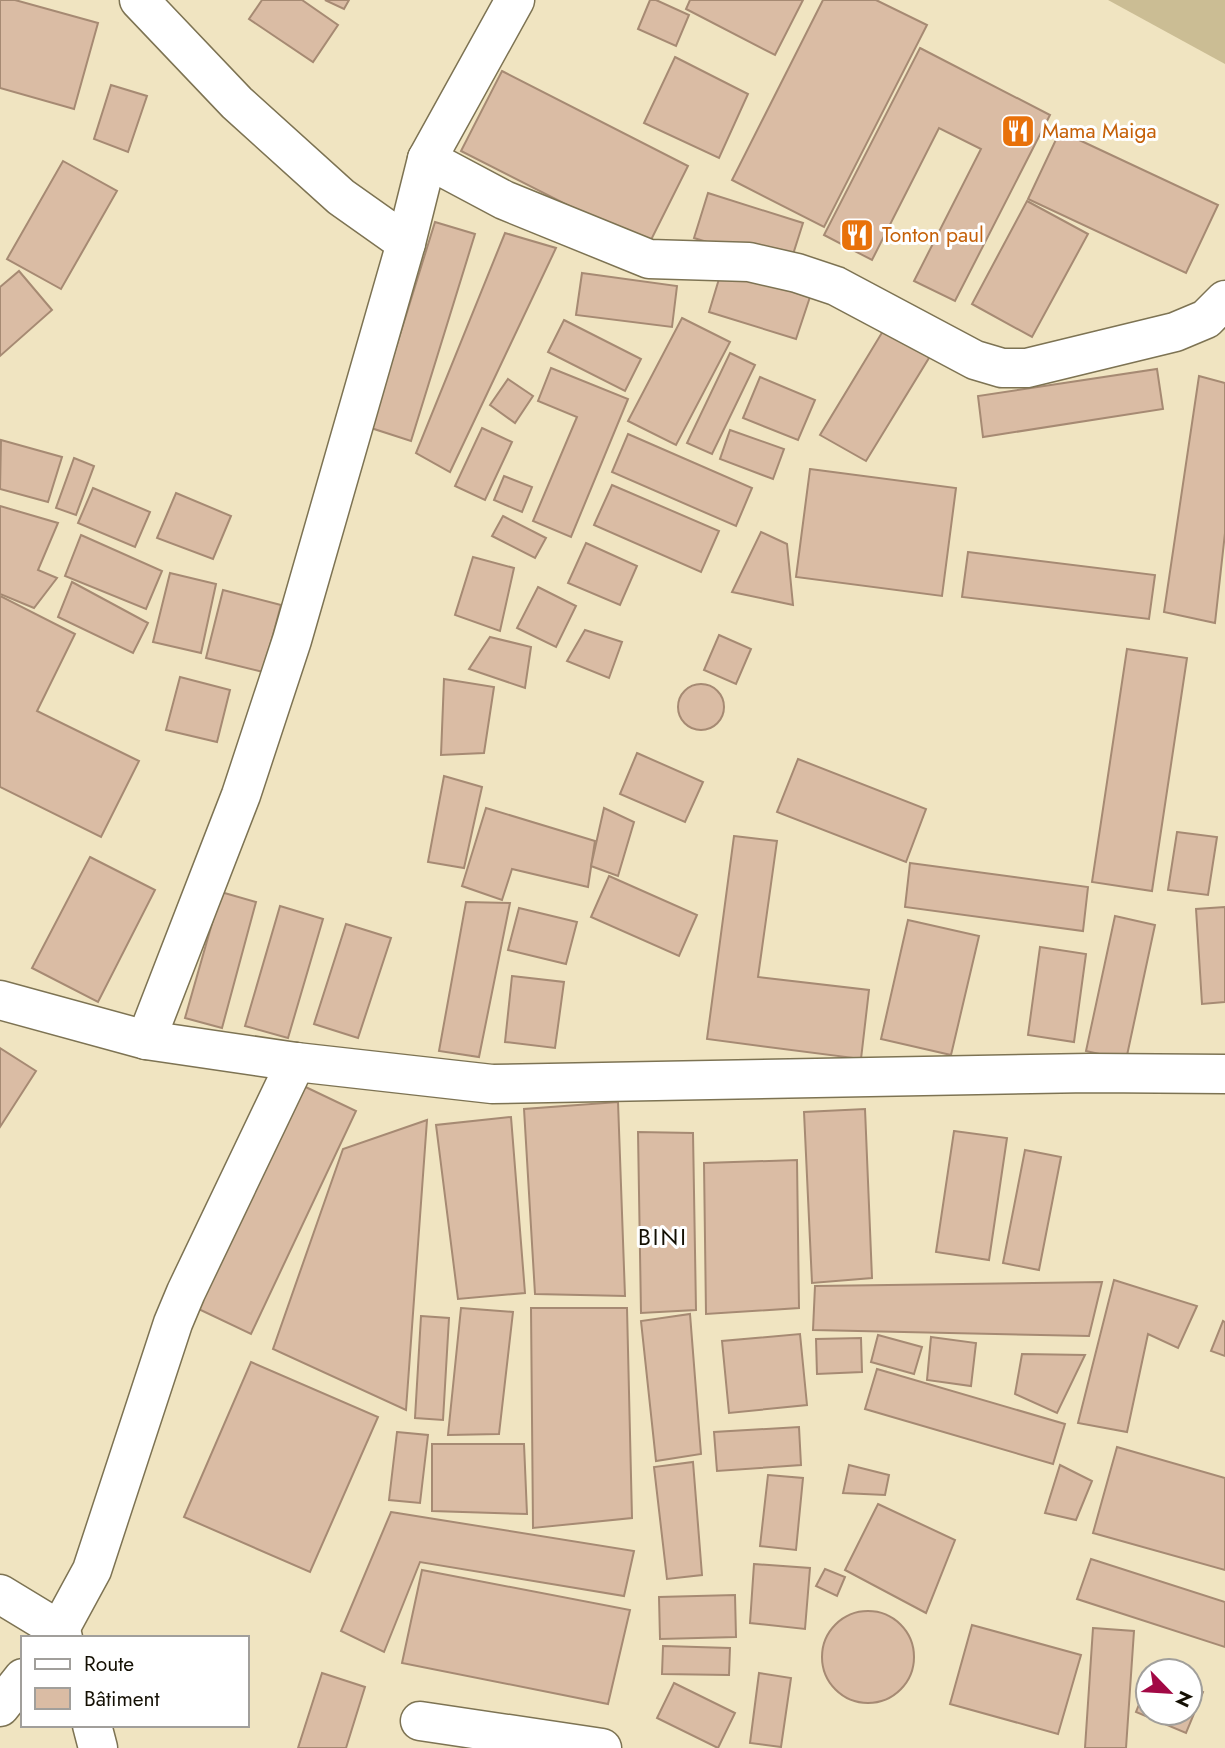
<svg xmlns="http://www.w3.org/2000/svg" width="1225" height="1748" viewBox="0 0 1225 1748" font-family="Jost,sans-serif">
	<rect width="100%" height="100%" fill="#f0e4c1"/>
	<path fill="#cbbd94" d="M1108 0H1225V64Z"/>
	<g fill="#dabca4" stroke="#a68a73" stroke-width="2">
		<path d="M0 0H15L98 23 74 109 0 88Z"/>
		<path d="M262 0H302L338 25 313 62 249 19Z"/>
		<path d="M325 0H349L344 9Z"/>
		<path d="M650 0H656L689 15 676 46 638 29Z"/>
		<path d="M690 0H803L775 55 686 9Z"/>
		<path d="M823 0H876L927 25 824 227 732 180Z"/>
		<path d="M920 48 1050 115 955 301 914 281 981 149 939 128 872 260 824 235Z"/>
		<path d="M675 57 748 94 719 158 644 123Z"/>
		<path d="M502 71 688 166 648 246 461 151Z"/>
		<path d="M111 85 147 96 128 152 94 139Z"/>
		<path d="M1060 131 1218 205 1186 273 1028 199Z"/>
		<path d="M63 161 117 191 61 289 7 259Z"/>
		<path d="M708 193 803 223 789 267 694 238Z"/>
		<path d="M1027 201 1088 234 1032 337 972 304Z"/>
		<path d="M435 222 475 234 411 441 371 428Z"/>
		<path d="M505 233 556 248 450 472 416 453Z"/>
		<path d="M722 269 810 297 796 339 709 312Z"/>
		<path d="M19 271 52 310 0 356V287Z"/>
		<path d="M582 273 677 286 672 327 576 315Z"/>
		<path d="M682 318 730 342 676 445 628 421Z"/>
		<path d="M564 320 641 359 625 391 548 352Z"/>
		<path d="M886 326 932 353 866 461 820 435Z"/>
		<path d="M730 353 755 365 712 454 687 443Z"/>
		<path d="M551 368 628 399 571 537 533 521 577 417 538 401Z"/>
		<path d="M1157 369 1163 409 983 437 978 396Z"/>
		<path d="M1199 376 1225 383V533L1215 623 1164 612Z"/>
		<path d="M760 377 815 400 798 440 743 418Z"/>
		<path d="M508 379 533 396 515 423 490 405Z"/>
		<path d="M482 428 512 442 485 500 455 486Z"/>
		<path d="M730 430 784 449 773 479 720 459Z"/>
		<path d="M628 434 752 488 736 526 612 472Z"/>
		<path d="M1 440 62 457 48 502 0 489Z"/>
		<path d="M74 458 94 466 76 515 56 508Z"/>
		<path d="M810 469 956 488 942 596 796 577Z"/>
		<path d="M504 476 532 487 522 512 494 500Z"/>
		<path d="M612 485 719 531 701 572 594 525Z"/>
		<path d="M93 488 150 512 135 547 78 523Z"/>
		<path d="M176 493 231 516 213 559 157 538Z"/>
		<path d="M0 506 58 523 38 570 57 578 34 608 0 594Z"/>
		<path d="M503 516 546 538 535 558 492 536Z"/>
		<path d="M761 532 787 544 793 605 732 592Z"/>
		<path d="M81 535 162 571 146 609 65 576Z"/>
		<path d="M586 543 637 566 620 605 568 583Z"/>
		<path d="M968 552 1155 575 1149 619 962 597Z"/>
		<path d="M473 557 514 568 500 631 455 615Z"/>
		<path d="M170 573 216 584 201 653 153 642Z"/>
		<path d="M72 582 148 623 133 653 58 617Z"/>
		<path d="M538 587 576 606 556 647 517 628Z"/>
		<path d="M223 590 281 605 263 672 206 658Z"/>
		<path d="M0 596 75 634 37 711 139 761 101 837 0 787Z"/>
		<path d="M585 630 622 642 609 678 567 661Z"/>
		<path d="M719 635 751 649 736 684 704 670Z"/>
		<path d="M490 637 531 647 525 688 469 669Z"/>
		<path d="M1127 649 1187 658 1152 891 1092 882Z"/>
		<path d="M180 677 230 690 217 742 166 730Z"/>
		<path d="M444 679 494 687 484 753 441 755Z"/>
		<circle cx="701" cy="707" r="23"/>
		<path d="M637 753 703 782 685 822 620 794Z"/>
		<path d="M798 759 926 809 906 862 777 812Z"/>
		<path d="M444 776 482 787 464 868 428 862Z"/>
		<path d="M486 808 595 841 588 887 512 869 502 900 462 886Z"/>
		<path d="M604 808 634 822 618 876 591 866Z"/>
		<path d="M1177 832 1217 837 1208 895 1168 890Z"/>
		<path d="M734 836 777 841 758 977 869 990 861 1059 707 1039Z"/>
		<path d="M90 857 155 890 98 1002 32 968Z"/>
		<path d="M910 863 1088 887 1083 931 905 907Z"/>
		<path d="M609 876 697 915 679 956 591 917Z"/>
		<path d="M221 892 256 902 222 1028 185 1018Z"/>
		<path d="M466 902 510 903 479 1057 439 1051Z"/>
		<path d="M280 906 323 919 288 1038 245 1026Z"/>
		<path d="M1225 907V1002L1202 1004 1196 909Z"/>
		<path d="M519 908 577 922 566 964 508 950Z"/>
		<path d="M1115 916 1155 925 1126 1060 1086 1051Z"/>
		<path d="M908 920 979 936 951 1055 881 1039Z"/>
		<path d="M346 924 391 938 358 1038 314 1024Z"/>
		<path d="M1040 947 1086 954 1074 1042 1028 1035Z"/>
		<path d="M512 976 564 982 555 1048 505 1042Z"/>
		<path d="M0 1048 36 1071 0 1127Z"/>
		<path d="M293 1081 356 1111 251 1334 188 1304Z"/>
		<path d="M618 1102 625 1296 535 1294 524 1109Z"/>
		<path d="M865 1109 872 1278 812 1283 804 1112Z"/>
		<path d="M511 1117 525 1293 458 1299 436 1125Z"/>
		<path d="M427 1120 406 1410 273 1349 343 1149Z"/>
		<path d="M954 1131 1007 1138 989 1260 936 1252Z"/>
		<path d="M638 1132 693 1133 696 1310 641 1313Z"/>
		<path d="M1025 1150 1061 1157 1039 1270 1003 1263Z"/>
		<path d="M797 1160 799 1308 706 1314 704 1163Z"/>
		<path d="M1114 1280 1197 1306 1178 1348 1148 1334 1127 1432 1078 1423Z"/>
		<path d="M1102 1282 1089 1336 813 1330 815 1286Z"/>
		<path d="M461 1308 513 1312 499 1434 448 1435Z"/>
		<path d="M531 1308H627L632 1518 533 1528Z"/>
		<path d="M690 1314 701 1454 656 1461 641 1321Z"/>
		<path d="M421 1316 449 1318 443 1420 415 1418Z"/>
		<path d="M1223 1321 1225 1322V1356L1211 1351Z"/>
		<path d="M800 1334 807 1405 729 1413 722 1341Z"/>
		<path d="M878 1335 922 1347 914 1374 871 1362Z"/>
		<path d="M931 1337 976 1343 971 1386 927 1380Z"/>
		<path d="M861 1338 862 1372 817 1374 816 1339Z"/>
		<path d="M1022 1354 1085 1355 1057 1413 1015 1394Z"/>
		<path d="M251 1362 378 1417 310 1572 184 1517Z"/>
		<path d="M877 1369 1065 1424 1053 1464 865 1409Z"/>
		<path d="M799 1427 801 1465 717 1471 714 1432Z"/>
		<path d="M397 1432 428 1435 420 1503 389 1500Z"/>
		<path d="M432 1444H524L527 1514 432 1511Z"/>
		<path d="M1117 1447 1225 1478V1570L1093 1533Z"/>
		<path d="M693 1462 702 1575 667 1579 654 1467Z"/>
		<path d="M849 1465 889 1475 885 1495 843 1493Z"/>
		<path d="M1060 1465 1092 1481 1076 1520 1045 1513Z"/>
		<path d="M768 1475 803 1478 796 1550 760 1546Z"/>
		<path d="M878 1504 955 1540 926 1613 845 1570Z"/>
		<path d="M391 1512 634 1551 624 1596 420 1562 384 1652 341 1631Z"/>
		<path d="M1091 1559 1225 1602V1647L1077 1599Z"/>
		<path d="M754 1564 810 1568 805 1629 750 1623Z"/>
		<path d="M825 1569 845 1577 837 1596 816 1586Z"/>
		<path d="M422 1570 630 1610 608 1704 402 1663Z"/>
		<path d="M735 1595 736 1637 660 1639 659 1597Z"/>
		<circle cx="868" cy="1657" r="46"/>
		<path d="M972 1625 1081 1655 1058 1734 950 1704Z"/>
		<path d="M1093 1628 1134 1631 1126 1748H1085Z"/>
		<path d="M663 1646 730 1648 729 1675 662 1674Z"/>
		<path d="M322 1673 365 1687 346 1748H298Z"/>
		<path d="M759 1673 791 1678 781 1747 750 1743Z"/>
		<path d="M1148 1682V1713H1190V1686L1203 1692 1186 1733 1136 1712Z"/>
		<path d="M674 1683 735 1713 718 1748 657 1718Z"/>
	</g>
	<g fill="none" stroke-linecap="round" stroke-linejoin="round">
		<g stroke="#7d7353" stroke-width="41">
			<g id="street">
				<path d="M139 0 237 103 341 197 406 243"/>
				<path d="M427 159 504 200 649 259 749 262 797 273 836 286 975 360 1002 368H1027L1175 332 1206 319 1225 300"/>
				<path d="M0 1000 146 1040 296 1062 492 1084 1090 1073 1225 1074"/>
				<path d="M146 1040 241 795 292 640 406 243 427 159 515 0"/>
				<path d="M0 1594 61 1631 63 1638"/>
				<path d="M55 1638 92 1570 173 1323 186 1292 296 1062"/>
				<path d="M0 1707 23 1678"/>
				<path d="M420 1721 602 1748"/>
				<path d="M92 1725 98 1748"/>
			</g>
		</g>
		<use href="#street" stroke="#fff" stroke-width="38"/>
	</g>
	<defs>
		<g id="restaurant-square" transform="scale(1.75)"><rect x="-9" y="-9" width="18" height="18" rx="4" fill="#e8710a" stroke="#fff"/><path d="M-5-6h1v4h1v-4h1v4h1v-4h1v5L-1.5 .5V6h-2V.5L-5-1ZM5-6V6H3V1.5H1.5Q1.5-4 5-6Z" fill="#fff"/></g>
	</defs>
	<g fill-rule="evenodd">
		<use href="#restaurant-square" x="1018" y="131"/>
		<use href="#restaurant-square" x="857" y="235"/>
	</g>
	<g text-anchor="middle" stroke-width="6" stroke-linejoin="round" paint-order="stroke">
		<g font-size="21" fill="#c56008" stroke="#fff" text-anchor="start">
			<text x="1042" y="138">Mama Maiga</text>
			<text x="882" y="242">Tonton paul</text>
		</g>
		<g font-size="23" letter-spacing="2" fill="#141004" stroke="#fff">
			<text x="663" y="1245">BINI</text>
		</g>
	</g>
	<rect x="21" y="1636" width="228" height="91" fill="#ffffff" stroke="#a19f9b" stroke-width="2"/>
	<rect x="35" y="1659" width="35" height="10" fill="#ffffff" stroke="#a19f9b" stroke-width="2"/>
	<text x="84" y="1671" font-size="21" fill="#141004">Route</text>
	<rect x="35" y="1688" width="35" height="21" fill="#dabca4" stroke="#a19f9b" stroke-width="2"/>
	<text x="84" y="1706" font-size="21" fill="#141004">Bâtiment</text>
	<g transform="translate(1169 1692) rotate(115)"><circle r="33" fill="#ffffff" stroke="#a19f9b" stroke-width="2"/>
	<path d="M0-5L12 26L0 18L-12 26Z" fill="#a20945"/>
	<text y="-10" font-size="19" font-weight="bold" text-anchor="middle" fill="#141004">N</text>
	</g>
</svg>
